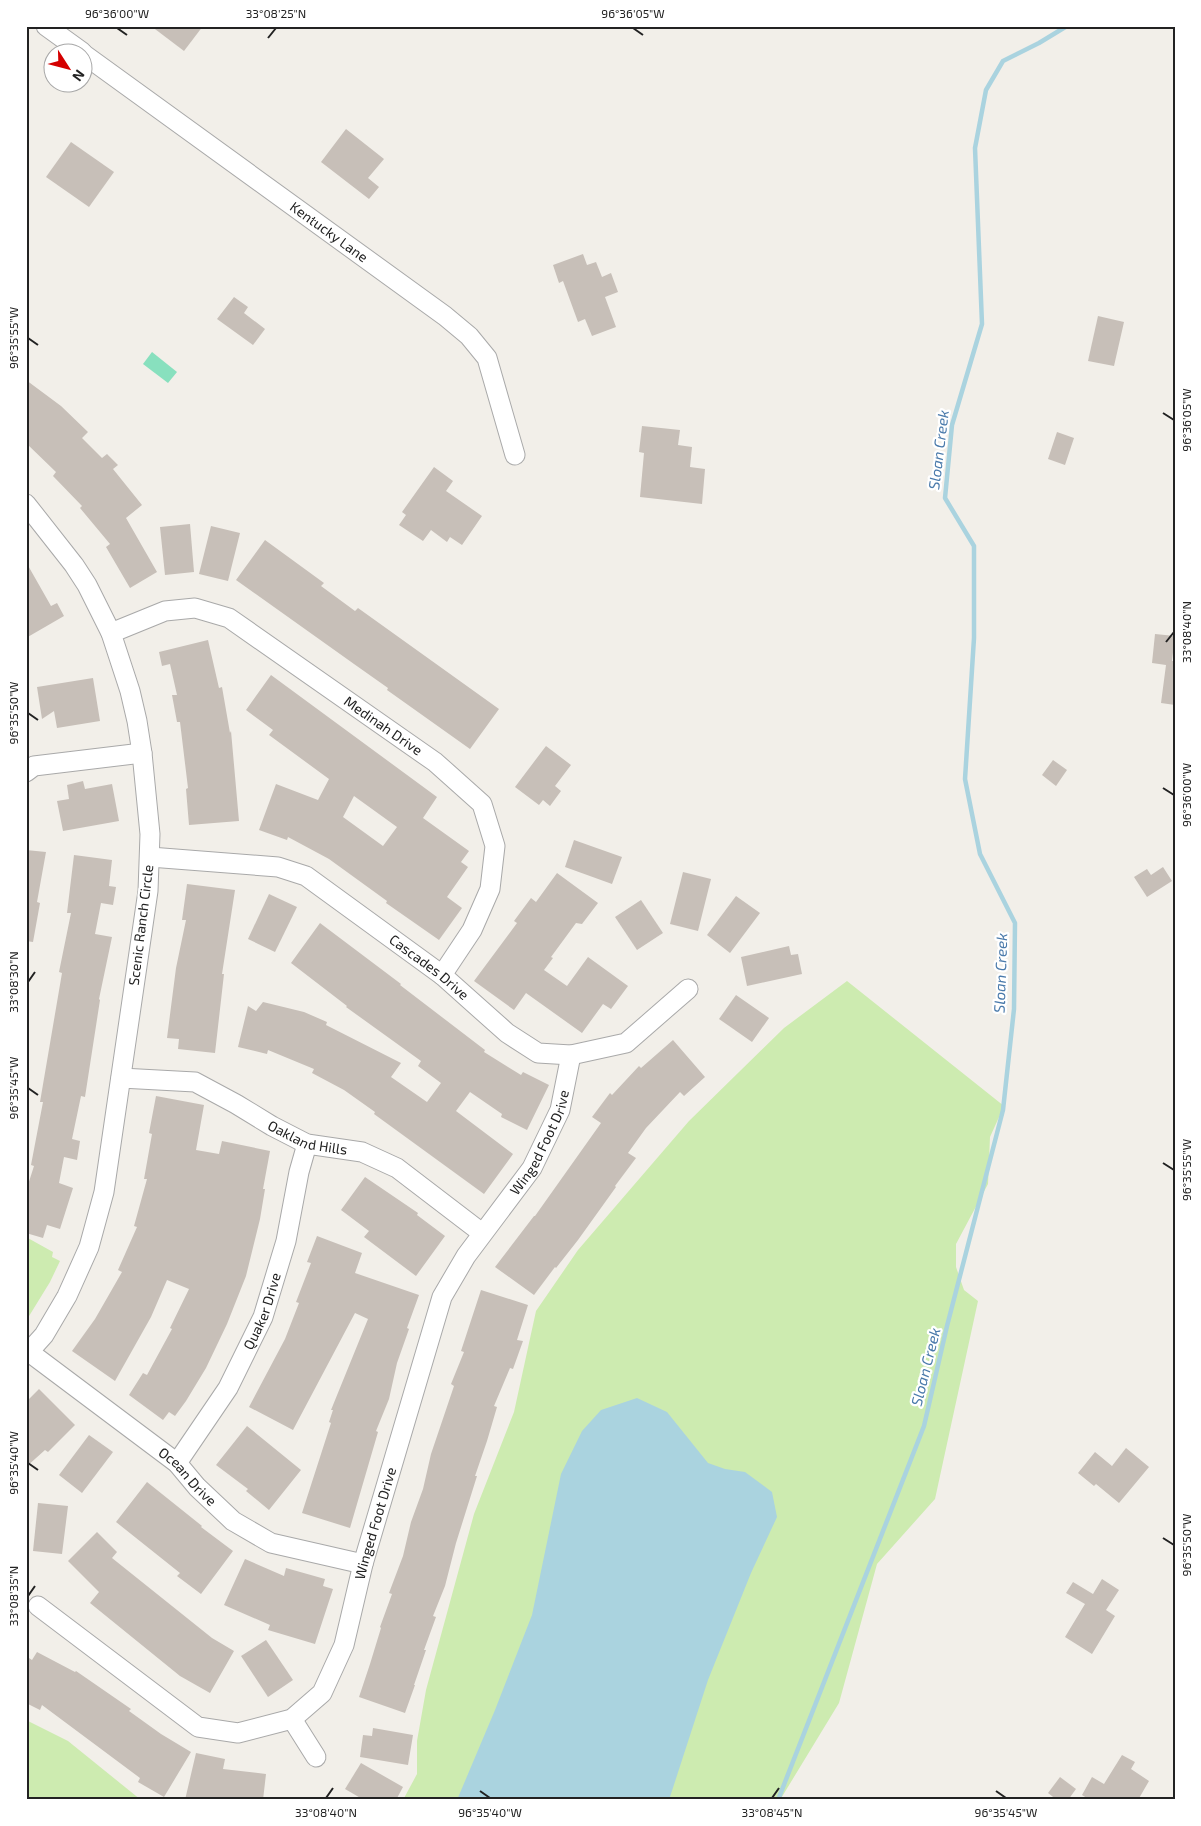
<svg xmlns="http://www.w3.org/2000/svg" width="1201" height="1826" viewBox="0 0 1201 1826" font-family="'Exo 2',sans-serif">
	<rect width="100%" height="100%" fill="#f2efe9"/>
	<g fill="#cdebb0">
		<path d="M847 981 1004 1106 990 1137 988 1184 956 1244V1267L964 1290 978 1301 935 1499 877 1564 839 1703 780 1800H403L417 1774V1741L426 1690 474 1514 514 1412 536 1311 578 1250 689 1121 784 1028Z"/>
		<path d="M26 1237 53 1252 52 1257 60 1261 50 1282 26 1321Z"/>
		<path d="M26 1720 68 1741 141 1800H26Z"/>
	</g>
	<path fill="#88e0be" d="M152 352 177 372 168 383 143 364Z"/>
	<path fill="#aad3df" d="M637 1398 667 1412 708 1463 725 1469 745 1472 772 1492 777 1517 751 1573 708 1680 669 1800H457L495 1710 532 1615 561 1474 582 1431 601 1410Z"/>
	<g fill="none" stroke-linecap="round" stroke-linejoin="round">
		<path stroke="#aad3df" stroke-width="4.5" d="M778 1800 924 1426 947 1326 1003 1110 1014 1009 1015 923 980 854 965 779 974 638V546L945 498 952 425 982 324 975 148 986 90 1003 61 1039 43 1067 26"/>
	</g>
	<g fill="#c7bfb8" fill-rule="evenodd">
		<path d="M151 26H203L184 51Z"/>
		<path d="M346 129 384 159 368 178 379 187 369 199 321 162Z"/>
		<path d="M71 142 114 172 89 207 46 177Z"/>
		<path d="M583 254 587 265 596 262 602 277 611 273 618 292 605 297 616 327 592 336 585 319 578 322 563 281 559 283 553 265Z"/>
		<path d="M234 297 248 307 244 313 265 329 253 345 217 319Z"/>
		<path d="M1098 316 1124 322 1114 366 1088 361Z"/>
		<path d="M26 380 61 406 88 432 82 438 102 458 107 454 118 465 113 469 142 505 126 518 157 572 130 588 106 547 110 544 80 508 82 506 53 476 56 472 26 443Z"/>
		<path d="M642 426 680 430 678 445 692 447 690 467 705 469 702 504 640 497 644 453 639 452Z"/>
		<path d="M1057 432 1074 438 1065 465 1048 459Z"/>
		<path d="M434 467 453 481 446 491 482 516 462 545 450 537 447 542 431 530 423 541 399 525 406 515 402 512Z"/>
		<path d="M190 524 194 572 165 575 160 527Z"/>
		<path d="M211 526 240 533 228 581 199 574Z"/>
		<path d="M265 540 324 583 321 586 355 611 358 608 499 709 470 749 387 690 388 688 354 664 236 580Z"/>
		<path d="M26 562 51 606 57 603 64 616 26 638Z"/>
		<path d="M1155 634 1175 636 1172 661H1175V705L1161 703 1166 665 1152 663Z"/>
		<path d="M208 640 219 688 222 687 230 733 231 731 239 821 189 825 186 789 188 788 180 722H177L172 695H177L170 664 162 666 159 652Z"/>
		<path d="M271 675 437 797 423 818 469 851 461 862 468 867 447 897 462 908 439 940 386 903 387 901 329 859 288 837 287 840 259 830 276 784 318 800 329 779 269 735 273 730 246 710ZM354 796 397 827 383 846 343 817Z"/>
		<path d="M93 678 100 721 57 728 54 711 42 719 37 687Z"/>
		<path d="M546 746 571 765 555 786 561 791 550 806 543 800 539 805 515 787Z"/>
		<path d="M1053 760 1067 770 1056 786 1042 775Z"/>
		<path d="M83 781 85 789 112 784 119 821 63 831 57 801 69 799 67 785Z"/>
		<path d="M574 840 622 857 612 884 565 867Z"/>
		<path d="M26 850 46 852 37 902 40 903 33 942 26 941Z"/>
		<path d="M74 855 112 860 109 886 116 887 113 905 101 903 95 934 112 937 99 999 100 1000 85 1097 81 1096 72 1139 80 1141 77 1160 64 1157 59 1183 73 1188 60 1229 47 1225 43 1238 26 1233V1191L34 1166 31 1165 43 1102H40L62 973 59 972 71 913H67Z"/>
		<path d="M1163 867 1172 881 1147 897 1134 877 1147 869 1151 875Z"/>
		<path d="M683 872 711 879 698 931 670 924Z"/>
		<path d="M557 873 598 903 582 924 576 923 551 957 553 958 544 970 567 986 588 957 628 986 611 1009 603 1004 582 1033 526 993 514 1010 474 981 517 923 514 921 531 898 536 902Z"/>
		<path d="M187 884 235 890 222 974H224L215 1053 178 1049 179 1039 167 1038 176 968 186 920H182Z"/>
		<path d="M269 894 297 907 275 952 248 939Z"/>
		<path d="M736 896 760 913 730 953 707 935Z"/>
		<path d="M641 900 663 933 637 950 615 917Z"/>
		<path d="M320 923 401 984 400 985 485 1050 484 1052 521 1075 523 1072 549 1085 527 1130 501 1117 502 1114 470 1092 456 1111 513 1154 484 1194 374 1114 375 1112 344 1090 312 1073 314 1069 268 1050 267 1054 238 1047 248 1006 256 1011 263 1002 304 1012 327 1022 326 1025 401 1063 391 1077 427 1102 441 1083 418 1066 421 1061 346 1007 347 1006 291 963Z"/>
		<path d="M789 946 791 955 798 954 802 974 747 986 741 957Z"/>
		<path d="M736 995 769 1018 752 1042 719 1019Z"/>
		<path d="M673 1040 705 1077 684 1096 680 1092 646 1128 628 1153 636 1158 615 1186 616 1187 578 1240 556 1268 555 1267 534 1295 495 1267 534 1216H535L601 1123 592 1117 610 1093 612 1095 639 1066 641 1068Z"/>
		<path d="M156 1096 204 1105 196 1150 219 1154 222 1141 270 1151 263 1189H265L260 1219 246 1276 227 1324 206 1368 186 1401 175 1416 169 1412 163 1420 129 1395 143 1373 147 1375 172 1329 170 1328 189 1289 167 1280 151 1317 115 1381 72 1351 95 1319 122 1272 118 1270 137 1227 134 1226 147 1179H144L152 1134 149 1133Z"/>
		<path d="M365 1177 418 1213 417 1215 445 1236 416 1276 364 1237 369 1231 341 1210Z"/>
		<path d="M317 1236 362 1253 355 1273 419 1295 407 1328 409 1329 397 1363 389 1399 376 1431 378 1432 350 1528 302 1513 331 1423 329 1422 333 1410H331L368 1319 355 1313 293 1430 249 1407 285 1339 299 1303 296 1302 311 1263 307 1262Z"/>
		<path d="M481 1290 528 1305 517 1340 523 1341 513 1369 510 1368 494 1406 497 1407 487 1441 475 1476H477L456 1543 445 1586 433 1616 436 1617 424 1650H426L414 1685H415L405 1713 359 1697 370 1664 381 1628 380 1627 392 1594 389 1593 403 1556 411 1522 423 1489 431 1454 454 1386 451 1384 464 1352 461 1351Z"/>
		<path d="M39 1389 75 1425 48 1452 45 1450 26 1467V1402Z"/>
		<path d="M247 1426 301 1470 269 1510 246 1491 248 1489 216 1465Z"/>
		<path d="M89 1435 113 1452 82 1493 59 1475Z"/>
		<path d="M1126 1448 1149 1467 1119 1503 1096 1484 1094 1486 1078 1473 1095 1452 1112 1466Z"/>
		<path d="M147 1482 202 1526 201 1527 233 1551 201 1594 177 1576 180 1573 116 1522Z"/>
		<path d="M38 1503 68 1506 62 1554 33 1551Z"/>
		<path d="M97 1532 117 1552 112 1558 212 1638 234 1651 210 1693 180 1676 90 1603 99 1592 68 1561Z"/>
		<path d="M245 1559 284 1576 286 1568 325 1579 323 1586 333 1589 315 1644 268 1630 270 1625 224 1605Z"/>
		<path d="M1102 1579 1119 1590 1106 1610 1115 1616 1092 1654 1065 1637 1085 1604 1066 1593 1073 1582 1093 1594Z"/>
		<path d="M266 1640 293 1680 268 1697 241 1656Z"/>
		<path d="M37 1652 75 1672 76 1671 131 1709 129 1711 161 1734 191 1752 164 1797 138 1782 140 1778 42 1705 40 1710 26 1703V1656L32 1660Z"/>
		<path d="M373 1728 413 1735 408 1765 360 1757 363 1735 372 1736Z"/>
		<path d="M196 1753 225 1759 223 1769 266 1774 263 1800H185Z"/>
		<path d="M1122 1755 1135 1762 1131 1769 1149 1781 1138 1800H1090L1082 1795 1092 1777 1104 1784Z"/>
		<path d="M361 1763 403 1787 396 1800H364L345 1789Z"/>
		<path d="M1060 1777 1076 1789 1068 1800H1057L1048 1793Z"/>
	</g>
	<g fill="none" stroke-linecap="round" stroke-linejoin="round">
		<g stroke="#a9a9a9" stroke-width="21">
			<g id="minor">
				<path d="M46 26 82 52"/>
				<path id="s1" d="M82 53 445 316 469 336 487 358 515 455"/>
				<path d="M26 504 74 565 87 585 111 633 130 691 137 721 142 753 150 834 148 891 104 1192 89 1247 67 1296 44 1335 26 1355"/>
				<path id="s2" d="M111 633 165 611 195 608 229 618 435 762 482 804 495 846 490 889 472 930 442 975"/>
				<path d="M26 772 34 766 142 753"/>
				<path id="s3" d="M150 857 278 867 306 876 442 975 507 1033 538 1053 571 1055 626 1043 688 989"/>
				<path id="s4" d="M121 1078 195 1082 236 1104 272 1126 307 1144 362 1152 397 1168 482 1233"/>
				<path id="s5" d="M29 1352 177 1463 197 1487 233 1521 271 1543 363 1564"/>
				<path id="s6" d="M177 1463 228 1388 263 1317 286 1241 299 1172 307 1144"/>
				<path id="s7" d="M38 1606 198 1727 238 1733 292 1719 322 1693 344 1645 363 1564 442 1297 466 1256 532 1168 560 1110 571 1055"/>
				<path d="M292 1719 316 1757"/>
			</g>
		</g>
		<use href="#minor" stroke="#fff" stroke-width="19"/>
	</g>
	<path fill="none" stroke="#222" stroke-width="2" d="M117 28 127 35M633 28 643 35M268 38 276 28M28 338 38 345M1163 413 1174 420M1166 642 1174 632M28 713 38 720M1163 788 1174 795M28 982 35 972M28 1088 38 1095M1163 1163 1174 1170M28 1463 38 1470M1163 1538 1174 1545M28 1596 35 1586M480 1791 490 1798M996 1791 1006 1798M326 1798 333 1788M772 1798 779 1788"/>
	<g text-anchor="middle" stroke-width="4.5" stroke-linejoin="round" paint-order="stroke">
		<g font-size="14" fill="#222" stroke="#fff">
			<text dy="5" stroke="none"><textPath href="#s1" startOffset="305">Kentucky Lane</textPath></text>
			<text dy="5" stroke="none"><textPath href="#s2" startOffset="312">Medinah Drive</textPath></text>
			<text transform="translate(141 925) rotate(-83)" y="5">Scenic Ranch Circle</text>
			<text dy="5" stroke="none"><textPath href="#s3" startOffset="311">Cascades Drive</textPath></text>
			<text dy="5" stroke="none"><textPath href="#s4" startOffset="201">Oakland Hills</textPath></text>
			<text dy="5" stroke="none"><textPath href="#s7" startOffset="935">Winged Foot Drive</textPath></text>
			<text dy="5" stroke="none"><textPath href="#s6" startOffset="175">Quaker Drive</textPath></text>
			<text dy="5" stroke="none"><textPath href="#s5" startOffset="202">Ocean Drive</textPath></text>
			<text dy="5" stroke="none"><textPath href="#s7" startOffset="515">Winged Foot Drive</textPath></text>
		</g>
		<g font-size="15" font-style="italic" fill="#4a7aab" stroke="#fff">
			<text transform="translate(939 450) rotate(-83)" y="5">Sloan Creek</text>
			<text transform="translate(1001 973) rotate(-88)" y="5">Sloan Creek</text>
			<text transform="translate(926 1367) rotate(-76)" y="5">Sloan Creek</text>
		</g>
	</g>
	<rect width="1201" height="1826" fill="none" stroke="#ffffff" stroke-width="55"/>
	<g transform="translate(68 68) rotate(126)"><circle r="24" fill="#ffffff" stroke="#a7a7a7"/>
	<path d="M0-4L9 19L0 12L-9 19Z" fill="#d40000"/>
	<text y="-8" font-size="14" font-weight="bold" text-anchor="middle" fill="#222222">N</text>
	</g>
	<rect x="28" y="28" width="1146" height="1770" fill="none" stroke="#222" stroke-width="2"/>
	<g font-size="12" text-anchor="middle" fill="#222">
		<text x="117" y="18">96°36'00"W</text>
		<text x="276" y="18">33°08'25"N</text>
		<text x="633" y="18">96°36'05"W</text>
		<text transform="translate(14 338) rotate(-90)" y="4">96°35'55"W</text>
		<text transform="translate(1187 420) rotate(-90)" y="4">96°36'05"W</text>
		<text transform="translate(1187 632) rotate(-90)" y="4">33°08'40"N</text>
		<text transform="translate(14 713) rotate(-90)" y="4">96°35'50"W</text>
		<text transform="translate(1187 795) rotate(-90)" y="4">96°36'00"W</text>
		<text transform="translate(14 982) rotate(-90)" y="4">33°08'30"N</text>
		<text transform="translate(14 1088) rotate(-90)" y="4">96°35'45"W</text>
		<text transform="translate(1187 1170) rotate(-90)" y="4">96°35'55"W</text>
		<text transform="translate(14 1463) rotate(-90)" y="4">96°35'40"W</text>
		<text transform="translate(1187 1545) rotate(-90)" y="4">96°35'50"W</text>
		<text transform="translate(14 1596) rotate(-90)" y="4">33°08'35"N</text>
		<text x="326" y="1817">33°08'40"N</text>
		<text x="490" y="1817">96°35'40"W</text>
		<text x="772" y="1817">33°08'45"N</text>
		<text x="1006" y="1817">96°35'45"W</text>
	</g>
</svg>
